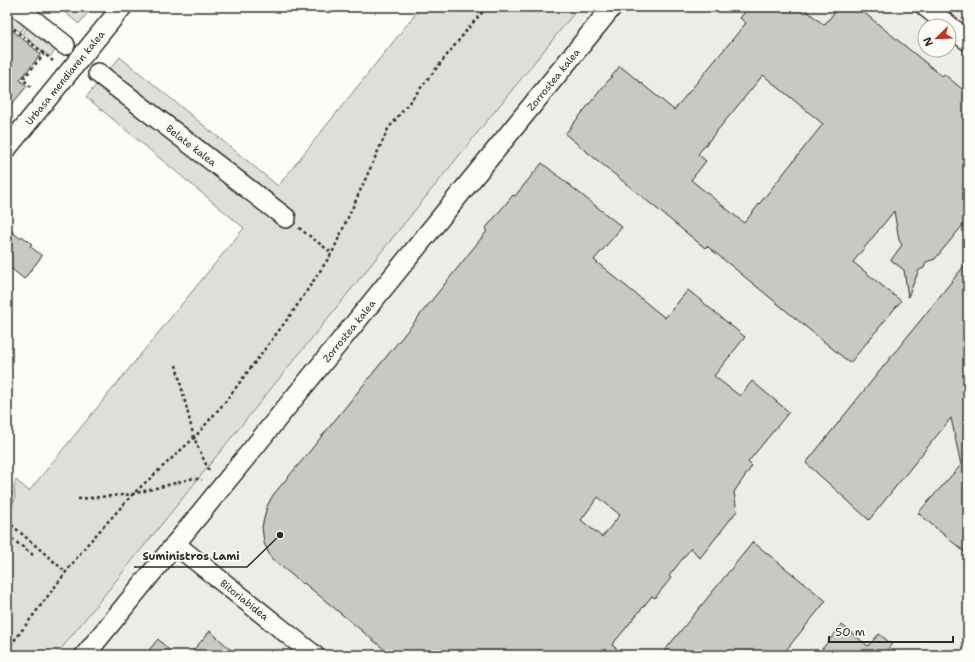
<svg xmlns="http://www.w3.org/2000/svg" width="975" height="662" viewBox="0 0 975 662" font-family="'Shantell Sans',sans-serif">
	<rect width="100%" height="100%" fill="#fdfcf7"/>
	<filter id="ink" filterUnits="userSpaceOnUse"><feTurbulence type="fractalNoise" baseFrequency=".025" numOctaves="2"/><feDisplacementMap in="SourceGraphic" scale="8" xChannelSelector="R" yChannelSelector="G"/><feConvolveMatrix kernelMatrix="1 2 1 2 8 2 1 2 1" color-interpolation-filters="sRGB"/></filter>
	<g filter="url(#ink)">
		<path fill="#edece8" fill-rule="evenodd" d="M579 7H968V655H56ZM925 26H949V50H925Z"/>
		<g fill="#dfdeda" stroke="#858482">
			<path d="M58 7H92L79 24Z"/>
			<path d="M421 7H579L56 655H7V520L15 498 14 486 16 480 29 491 244 228 86 97 120 57 278 186Z"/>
			<path d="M7 8 27 24 20 32 7 22Z"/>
			<path d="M29 25 57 48 50 57 22 34Z"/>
		</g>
		<g fill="#c9c8c4" stroke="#2b2b2b" fill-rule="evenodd">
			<path d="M749 7H802L824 25 839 7H857L942 76 944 74 968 94V219L935 259 926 262 924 268 919 270 908 297 904 270 891 260 902 245 899 240 894 211 853 262 901 301 850 363 707 246 705 248 565 134 620 66 674 110 746 23 740 18ZM763 75 823 124 744 223 691 180 706 161 698 154Z"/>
			<path d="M7 26 41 54 20 80 27 86 7 110Z"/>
			<path d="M542 163 622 227 594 260 665 318 688 290 745 337 714 376 740 396 752 381 789 412 748 462 752 466 734 492 737 511 700 558 691 548 669 576 671 578 655 598 652 596 612 645 625 655H391L304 583 303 584 271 558 264 543 262 527 267 506 273 495 305 457 412 325 487 231 485 229 513 195 515 196ZM598 497 620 515 602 537 581 520Z"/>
			<path d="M7 228 20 238 22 236 32 244 30 246 42 256 24 279 7 265Z"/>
			<path d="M968 261V555L918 513 961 465 951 418 869 520 806 463Z"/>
			<path d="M753 542 826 601 782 655H661Z"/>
			<path d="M842 625 868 646 879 634 892 644 882 655H817Z"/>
			<path d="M210 631 237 655H189Z"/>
			<path d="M158 639 174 655H145Z"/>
		</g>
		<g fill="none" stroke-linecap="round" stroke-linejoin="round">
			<g stroke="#2b2b2b" stroke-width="22">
				<g id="minor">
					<path d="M17 7 65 45"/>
					<path d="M926 7 968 41"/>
					<path id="s1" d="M98 73 286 218"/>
					<path id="s2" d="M7 148 122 7"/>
					<path id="s3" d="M175 544 314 655"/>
					<path id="s4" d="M85 655 612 7"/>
				</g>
			</g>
			<g stroke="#2b2b2b" stroke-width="2.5" stroke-dasharray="3 3" stroke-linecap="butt">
				<path d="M9 25 53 61"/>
				<path d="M31 87 23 79 44 54"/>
				<path d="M299 228 332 253"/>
				<path d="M176 365 194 438 209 471"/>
				<path d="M7 475 9 478 12 501 7 514"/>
				<path d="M78 499 133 494 194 478 202 480"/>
				<path d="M7 521 66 572"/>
				<path d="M7 535 33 555"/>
				<path d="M7 650 85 547 133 494 194 438 225 402 292 313 332 253 388 129 471 25 487 7"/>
			</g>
			<use href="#minor" stroke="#fdfcf7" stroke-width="19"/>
		</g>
	</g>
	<g text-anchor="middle" stroke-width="3.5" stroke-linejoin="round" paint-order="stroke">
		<g font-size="10" fill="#2b2b2b" stroke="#fdfcf7">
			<text dy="4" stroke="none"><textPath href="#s2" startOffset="91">Urbasa mendiaren kalea</textPath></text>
			<text dy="4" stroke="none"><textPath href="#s4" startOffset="742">Zorrostea kalea</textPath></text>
			<text dy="4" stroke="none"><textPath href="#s1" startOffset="118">Belate kalea</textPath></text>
			<text dy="4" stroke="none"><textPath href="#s4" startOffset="418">Zorrostea kalea</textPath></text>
			<text dy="4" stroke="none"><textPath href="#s3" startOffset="89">Bitoriabidea</textPath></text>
		</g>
	</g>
	<path fill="none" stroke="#2b2b2b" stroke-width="1.5" d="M280 535L247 567H134"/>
	<circle fill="#2b2b2b" stroke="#fdfcf7" stroke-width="1.5" cx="280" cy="535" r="4"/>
	<g font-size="11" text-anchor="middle" font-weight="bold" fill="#2b2b2b" stroke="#fdfcf7" stroke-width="3.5" stroke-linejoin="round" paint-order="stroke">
		<text x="191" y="560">Suministros Lami</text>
	</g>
	<rect width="975" height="662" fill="none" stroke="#fdfcf7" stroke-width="24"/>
	<rect x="12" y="12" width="951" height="638" fill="none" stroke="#2b2b2b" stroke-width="1.5" filter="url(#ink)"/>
	<g transform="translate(937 38) rotate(247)"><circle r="19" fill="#fdfcf7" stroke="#a9a8a5"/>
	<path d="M0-3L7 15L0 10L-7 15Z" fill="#c8321e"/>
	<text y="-6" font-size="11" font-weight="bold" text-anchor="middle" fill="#2b2b2b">N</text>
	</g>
	<path d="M829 636v6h124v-6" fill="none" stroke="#2b2b2b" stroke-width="2"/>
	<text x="835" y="636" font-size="12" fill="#2b2b2b" stroke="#fdfcf7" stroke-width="3" paint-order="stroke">50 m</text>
</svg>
